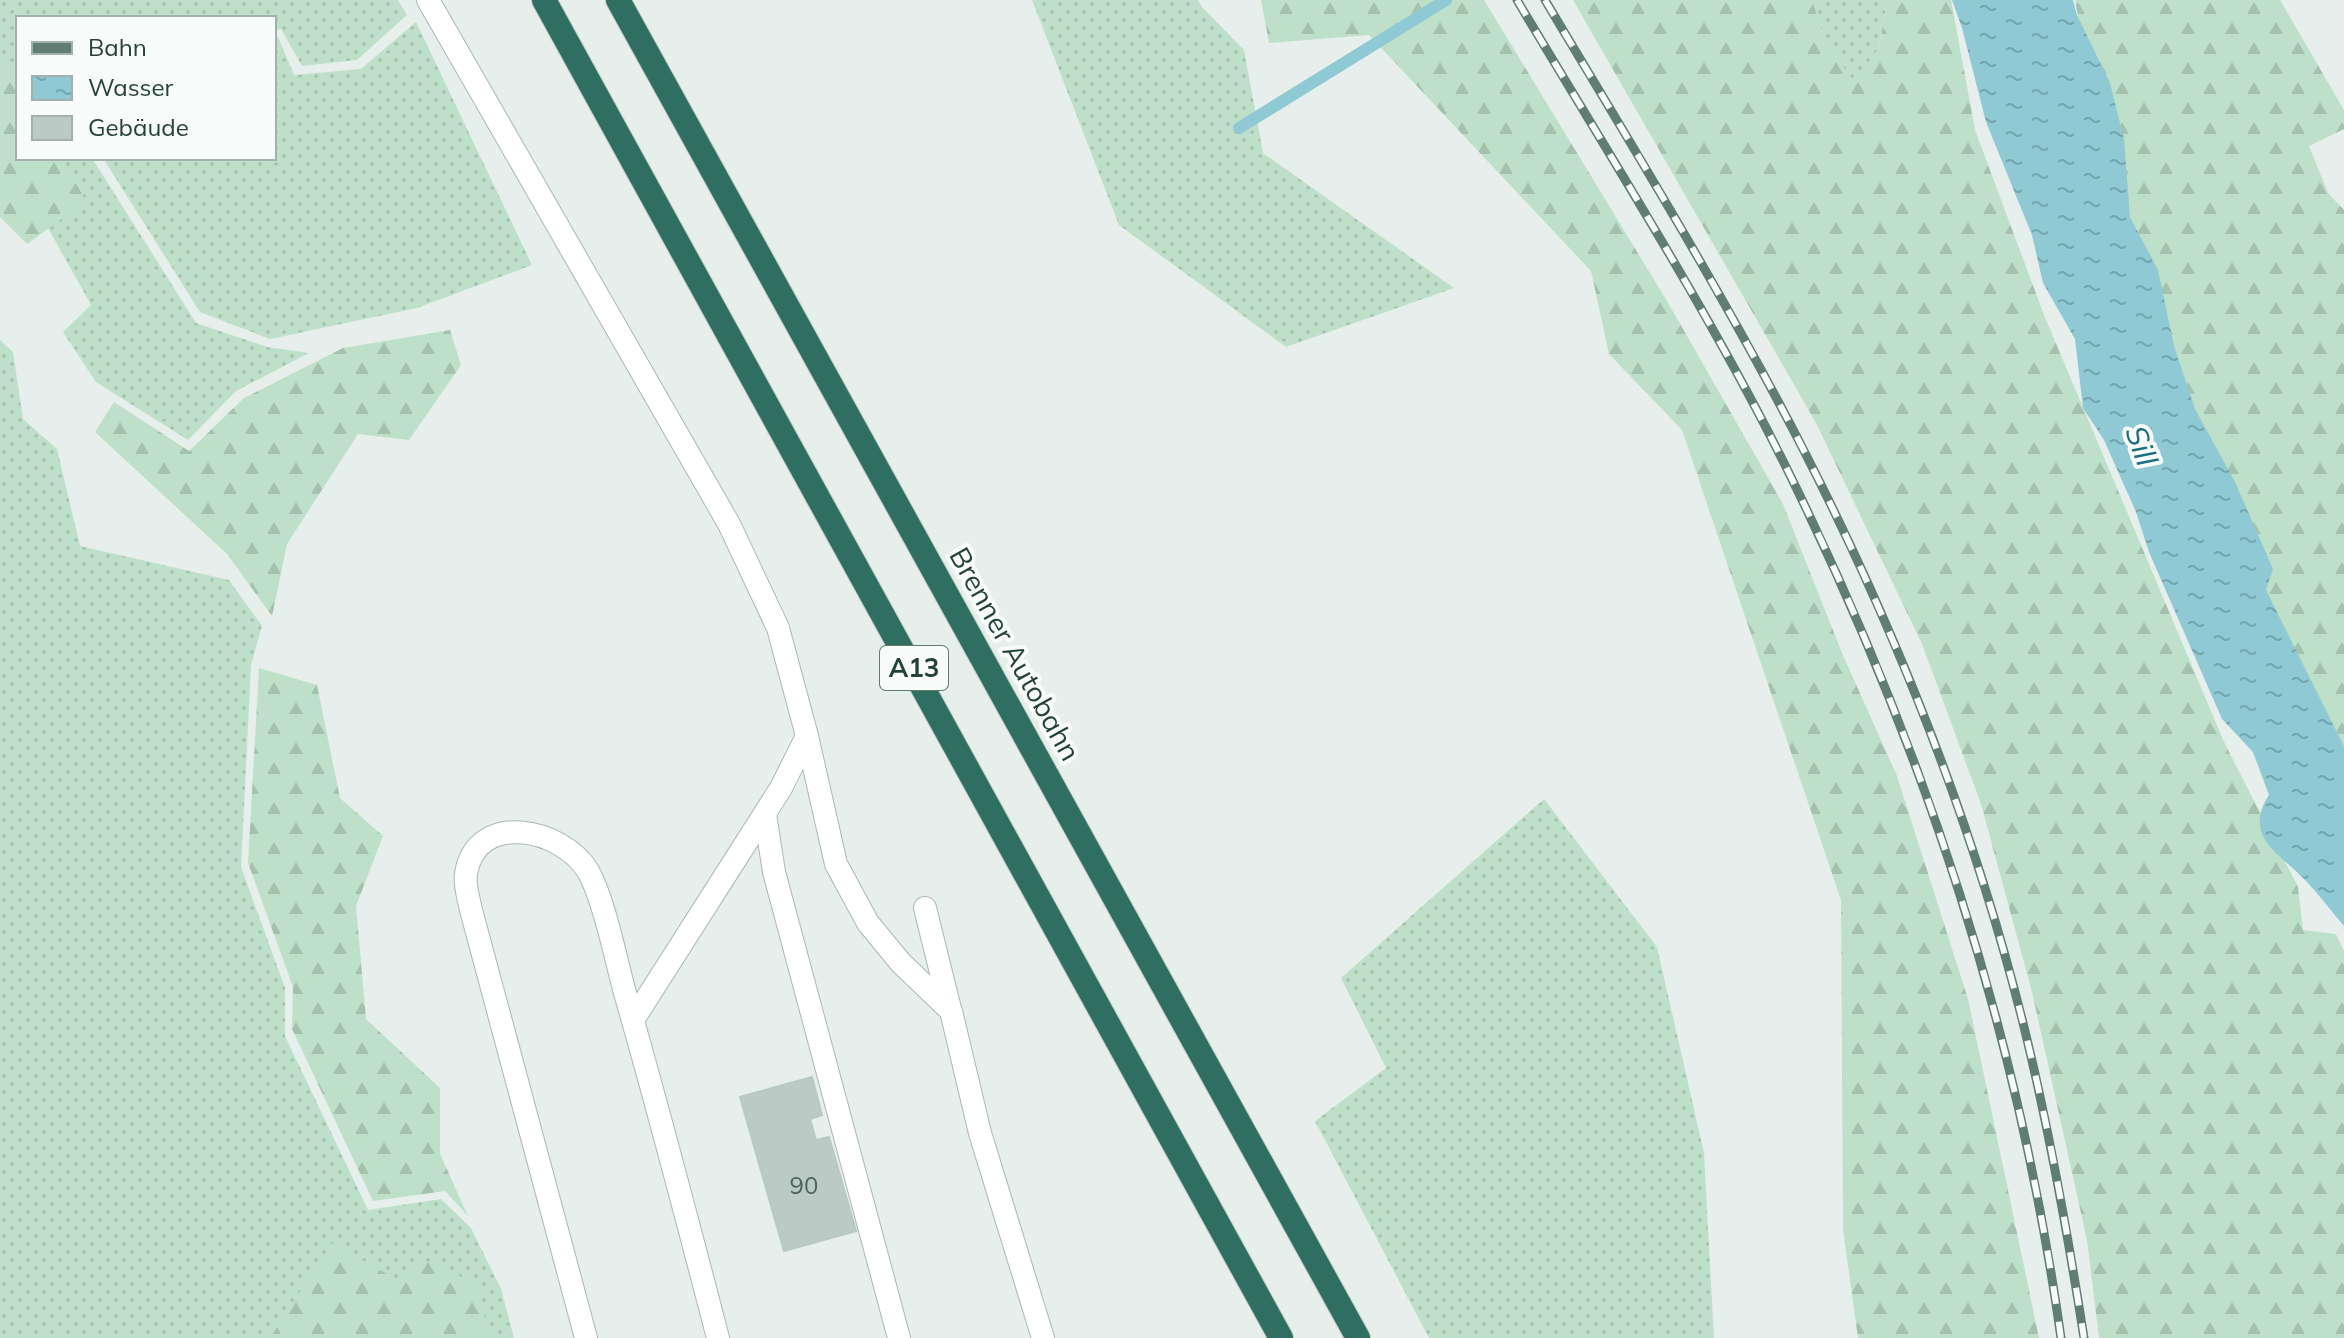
<svg xmlns="http://www.w3.org/2000/svg" width="2344" height="1338" viewBox="0 0 2344 1338" font-family="Mulish,sans-serif">
	<defs>
		<pattern id="grass-dots" width="8" height="8" patternUnits="userSpaceOnUse" patternTransform="scale(2)"><rect width="8" height="8" fill="#bfe0c8"/><path d="M2 2h.1M6 6h.1" fill="none" stroke="#a4c1ad" stroke-width="1.8" stroke-linecap="round"/></pattern>
		<pattern id="forest-firs" width="22" height="20" patternUnits="userSpaceOnUse" patternTransform="scale(2)"><rect width="22" height="20" fill="#bfe0c8"/><path d="M5 1l3.5 6h-7zM16 11l3.5 6h-7z" fill="#a4c1ad"/></pattern>
		<pattern id="water-ripples" width="26" height="14" patternUnits="userSpaceOnUse" patternTransform="scale(2)"><rect width="26" height="14" fill="#8ec9d4"/><path d="M2 4q2-2 4 0t4 0M15 11q2-2 4 0t4 0" fill="none" stroke="#74a5ad"/></pattern>
	</defs>
	<rect width="100%" height="100%" fill="#e6efeb"/>
	<g fill="url(#grass-dots)">
		<path d="M0 0H398L407 15 357 60 302 66 281 29 274 30V18H18V158H92L196 323 267 347 309 353 236 391 188 440 96 382 63 332 91 305 0 142Z"/>
		<path d="M1032 0H1198L1202 7 1244 50 1263 153 1454 288 1286 347 1119 225Z"/>
		<path d="M1812 0H1884L1886 6 1879 48 1855 83 1826 44Z"/>
		<path d="M416 22 532 265 417 308 270 339 200 312 103 158H274V38L278 37 294 75 361 69Z"/>
		<path d="M0 340 13 352 23 419 57 449 80 546 229 580 262 626 251 665 241 867 285 988V1036L368 1210 441 1199 471 1228 501 1289 514 1338H0Z"/>
		<path d="M1544 799 1657 947 1704 1153 1714 1338H1429L1315 1121 1386 1068 1341 978Z"/>
	</g>
	<g fill="url(#forest-firs)">
		<path d="M1261 0H1484L1667 301 1783 504 1842 653 1897 776 1968 999 2039 1338H1858L1843 1229 1841 900 1682 430 1609 354 1591 271 1369 35 1269 43Z"/>
		<path d="M1573 0H1812L1826 44 1855 82 1879 48 1886 6 1884 0H1951L1975 130 2044 315 2224 742 2298 887 2303 930 2336 934 2344 951V1338H2099L2087 1240 2032 992 1981 804 1922 644 1816 423Z"/>
		<path d="M2075 0H2280L2344 110V129L2309 146 2328 193 2344 210V746L2197 454 2120 239Z"/>
		<path d="M0 50 18 82V158H61L86 201 27 244 0 217Z"/>
		<path d="M450 330 461 365 409 440 358 434 287 544 272 616 227 554 95 432 114 402 189 451 244 398 343 348Z"/>
		<path d="M259 668 317 685 340 798 383 836 356 906 366 1019 440 1088V1154L468 1216 445 1191 373 1201 292 1029 293 987 248 863Z"/>
		<path d="M332 1243 396 1279 424 1260 479 1285 489 1338H270Z"/>
	</g>
	<path fill="url(#water-ripples)" d="M1952 0H2073L2077 15 2110 83 2124 139 2130 217 2158 270 2174 346 2195 409 2235 482 2273 569 2266 590 2344 746V926C2332 912 2320 896 2307 882 2283 855 2241 838 2269 795L2253 752 2222 719 2149 552 2136 512 2104 440 2083 408 2075 339 2043 283 2032 235 1986 122 1962 28Z"/>
	<g fill="none" stroke-linecap="round" stroke-linejoin="round">
		<path stroke="#8ec9d4" stroke-width="12" d="M1239 128 1446 0"/>
	</g>
	<path fill="#bbcac4" stroke="#b8c9c2" stroke-width="2" d="M812 1077 822 1115 810 1119 816 1140 829 1137 856 1231 784 1251 740 1097Z"/>
	<g fill="none" stroke-linecap="round" stroke-linejoin="round">
		<g stroke="#a8b8b2" stroke-width="24">
			<g id="service">
				<path d="M428 0 729 524 778 628 807 736 781 788 633 1020"/>
				<path d="M807 736 836 864 868 923 901 963 951 1011 980 1133 1043 1338"/>
				<path d="M765 814 774 872 899 1338"/>
				<path d="M925 908 950 1009"/>
				<path d="M586 1338 471 910C469 899 464 885 466 874 476 810 562 828 588 871 604 899 616 960 625 993 658 1107 688 1223 718 1338"/>
			</g>
		</g>
		<g stroke="#c2cac8" stroke-width="26">
			<g id="motorway">
				<path d="M544 0 1281 1338"/>
				<path d="M618 0 1358 1338"/>
			</g>
		</g>
		<use href="#service" stroke="#fff" stroke-width="22"/>
		<use href="#motorway" stroke="#2f6f62" stroke-width="24"/>
		<g stroke="#5f7d75" stroke-width="9">
			<g id="rail">
				<path d="M1517 0C1609 155 1707 308 1787 469 1924 747 2018 1031 2061 1338"/>
				<path d="M1545 0C1632 146 1722 292 1800 443 1893 624 1971 818 2021 1015 2048 1122 2067 1229 2084 1338"/>
			</g>
		</g>
		<use href="#rail" stroke="#f7fbf9" stroke-width="6" stroke-dasharray="18" stroke-linecap="butt"/>
	</g>
	<g text-anchor="middle" stroke-width="8" stroke-linejoin="round" paint-order="stroke">
		<g font-size="24" fill="#4a645c">
			<text x="804" y="1194">90</text>
		</g>
		<rect fill="#f7fbf9" stroke="#637a73" stroke-width="2" x="880" y="646" width="68" height="44" rx="6"/>
		<g font-size="26" font-weight="bold" fill="#24423a">
			<text x="914" y="677">A13</text>
		</g>
		<g font-size="28" fill="#24423a" stroke="#f7fbf9">
			<text transform="translate(1015 654) rotate(61)" y="10">Brenner Autobahn</text>
		</g>
		<g font-size="30" font-style="italic" fill="#1c6f80" stroke="#f7fbf9">
			<text transform="translate(2141 446) rotate(70)" y="10">Sill</text>
		</g>
	</g>
	<rect x="16" y="16" width="260" height="144" fill="#f7fbf9" stroke="#a3b1ad" stroke-width="2"/>
	<rect x="32" y="42" width="40" height="12" fill="#5f7d75" stroke="#a3b1ad" stroke-width="2"/>
	<text x="88" y="56" font-size="24" fill="#24423a">Bahn</text>
	<rect x="32" y="76" width="40" height="24" fill="url(#water-ripples)" stroke="#a3b1ad" stroke-width="2"/>
	<text x="88" y="96" font-size="24" fill="#24423a">Wasser</text>
	<rect x="32" y="116" width="40" height="24" fill="#bbcac4" stroke="#a3b1ad" stroke-width="2"/>
	<text x="88" y="136" font-size="24" fill="#24423a">Gebäude</text>
</svg>
